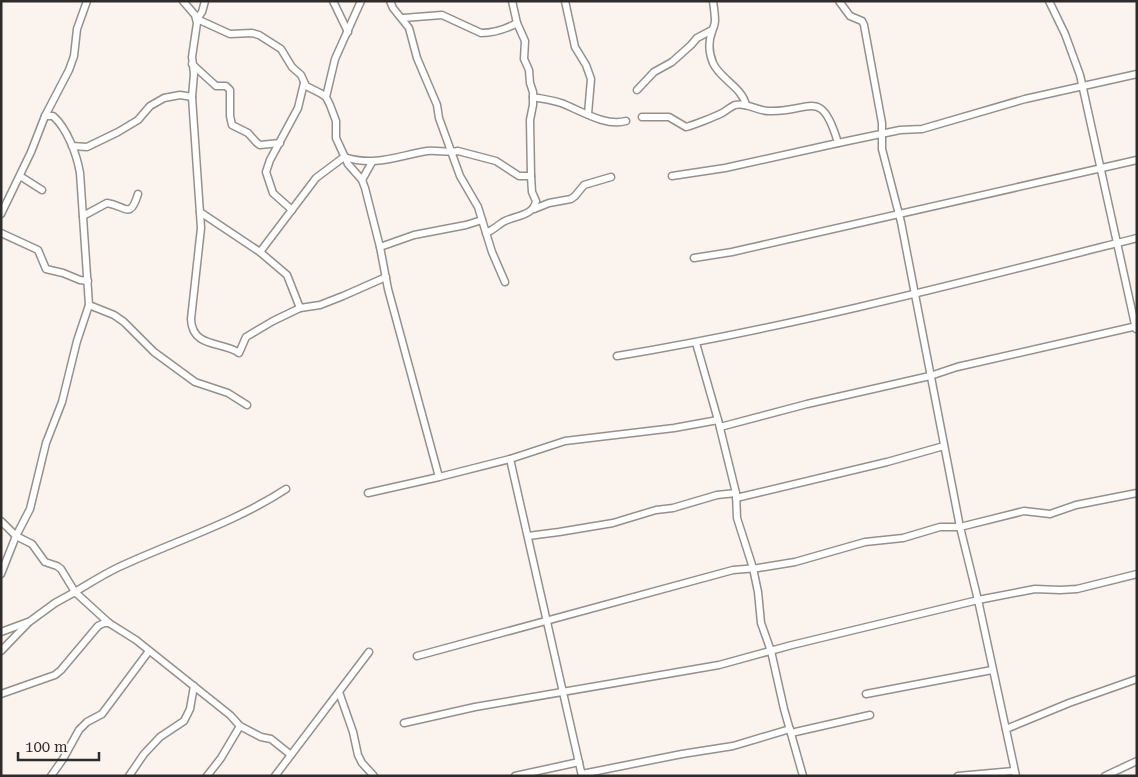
<svg xmlns="http://www.w3.org/2000/svg" width="1138" height="777" viewBox="0 0 1138 777" font-family="'Roboto Serif',serif">
	<rect width="100%" height="100%" fill="#faf3ee"/>
	<g fill="none" stroke-linecap="round" stroke-linejoin="round">
		<g stroke="#96908b" stroke-width="9">
			<g id="minor">
				<path d="M183 1 195 15 197 23 192 57 194 74 192 97 201 228 191 319C192 349 224 341 239 353L246 337 273 321 300 308 320 305 343 296 386 277"/>
				<path d="M333 1 348 32"/>
				<path d="M390 1 393 8 409 28 417 58 437 105 439 118 460 176 478 207 492 252 505 282"/>
				<path d="M565 1 575 47 586 65 591 79 588 114"/>
				<path d="M713 1C714 8 715 15 715 21 715 25 713 28 712 32 708 42 709 53 713 63 720 79 742 87 746 105"/>
				<path d="M839 1 850 16 862 21 864 25 882 123V149L901 222 960 527 978 600 1016 776"/>
				<path d="M1049 1 1065 34 1080 75 1136 329"/>
				<path d="M403 18 442 15 481 33C493 33 506 29 517 23"/>
				<path d="M197 19 230 34 252 33 259 35 281 49 292 67 301 75 306 86 320 93 326 97 330 105 336 121V138L348 164 362 180 365 188 380 247 388 289 439 477"/>
				<path d="M197 19 202 12 205 1"/>
				<path d="M192 64 216 86H226L230 90V116L232 125 248 133 257 143 260 145 280 143"/>
				<path d="M637 90 654 72 672 62 691 45 697 38 712 30"/>
				<path d="M326 97 335 59 361 1"/>
				<path d="M533 97C543 99 552 100 561 103 580 110 605 127 626 121"/>
				<path d="M642 117H669L686 127C694 125 714 117 722 113 726 111 730 107 735 105 746 102 757 111 769 111 810 113 821 85 838 143L900 130 922 129 1025 99 1137 74"/>
				<path d="M72 146 87 147 118 132 138 120 150 106 164 98 180 95 192 97"/>
				<path d="M20 176 42 190"/>
				<path d="M672 176 725 168 838 143"/>
				<path d="M362 180 372 162"/>
				<path d="M534 209 549 203 571 199 575 196 584 185 611 177"/>
				<path d="M292 210 273 193 266 172 270 160 298 108 304 83"/>
				<path d="M200 212 260 252 287 275 300 308"/>
				<path d="M1 214 31 152 45 116 69 70 74 56 77 29 87 1"/>
				<path d="M83 216 107 203C126 206 130 220 138 194"/>
				<path d="M1 233 38 250 46 269 63 273 80 280 88 281"/>
				<path d="M486 233C493 230 497 226 503 222 515 215 533 217 536 201L532 192 531 176 530 120 533 105V92L530 83 529 70 524 59 525 41 517 23 512 1"/>
				<path d="M380 247 414 235 466 225 482 220"/>
				<path d="M260 252 316 178 344 157C375 167 397 156 427 151 438 150 447 153 458 151L496 161 519 176H531"/>
				<path d="M694 258 732 252 1137 160"/>
				<path d="M89 305 114 315 124 322 154 352 195 382 228 393 247 405"/>
				<path d="M696 343 718 420 736 493 737 518 753 568 758 592 761 623 771 651 784 709 803 776"/>
				<path d="M617 356C792 327 964 282 1137 238"/>
				<path d="M720 427 807 404 930 376 957 367 1137 326"/>
				<path d="M510 459 582 776"/>
				<path d="M368 493 439 477 510 459 565 441 674 428 718 420"/>
				<path d="M736 498 887 462 944 446"/>
				<path d="M1 521 16 536 32 544 45 562 57 566 61 569 75 592C90 583 104 574 119 567 175 541 234 523 286 489"/>
				<path d="M528 536 559 532 613 523 656 510 673 508 717 495 736 493"/>
				<path d="M1 574 16 536 30 509 46 443 62 402 77 341 89 305 80 173C77 155 67 128 53 116H45"/>
				<path d="M1 632 28 622"/>
				<path d="M1 651 29 622 55 603 75 592 109 623 136 640 230 715 240 726 261 737 271 739 291 755"/>
				<path d="M417 656 733 570 758 568 795 562 865 542 903 538 940 527H960L1024 511 1050 514 1076 505 1137 493"/>
				<path d="M339 692 353 732 358 755 362 763 374 776"/>
				<path d="M1 694 55 675 61 670 98 626 104 623H109"/>
				<path d="M866 694 992 670"/>
				<path d="M404 723 475 707 719 665 792 645 978 600 1035 589 1060 590 1077 589 1137 574"/>
				<path d="M1006 729 1069 703 1137 679"/>
				<path d="M791 733 870 715"/>
				<path d="M582 774 682 754 733 746 790 729"/>
				<path d="M51 776 63 759 79 730 87 722 102 714 149 651"/>
				<path d="M129 776 144 754 160 737 184 721 190 709 194 686"/>
				<path d="M207 776 221 758 240 726"/>
				<path d="M275 776 369 652"/>
				<path d="M515 776 579 762"/>
				<path d="M958 776 1014 771"/>
				<path d="M1105 776 1137 761"/>
			</g>
		</g>
		<use href="#minor" stroke="#fff" stroke-width="6"/>
	</g>
	<rect width="1138" height="777" fill="none" stroke="#2e2c2a" stroke-width="5"/>
	<path d="M18 752v8h81v-8" fill="none" stroke="#2e2c2a" stroke-width="2.5"/>
	<text x="25" y="752" font-size="15" fill="#2e2c2a" stroke="#faf3ee" stroke-width="4" paint-order="stroke">100 m</text>
</svg>
